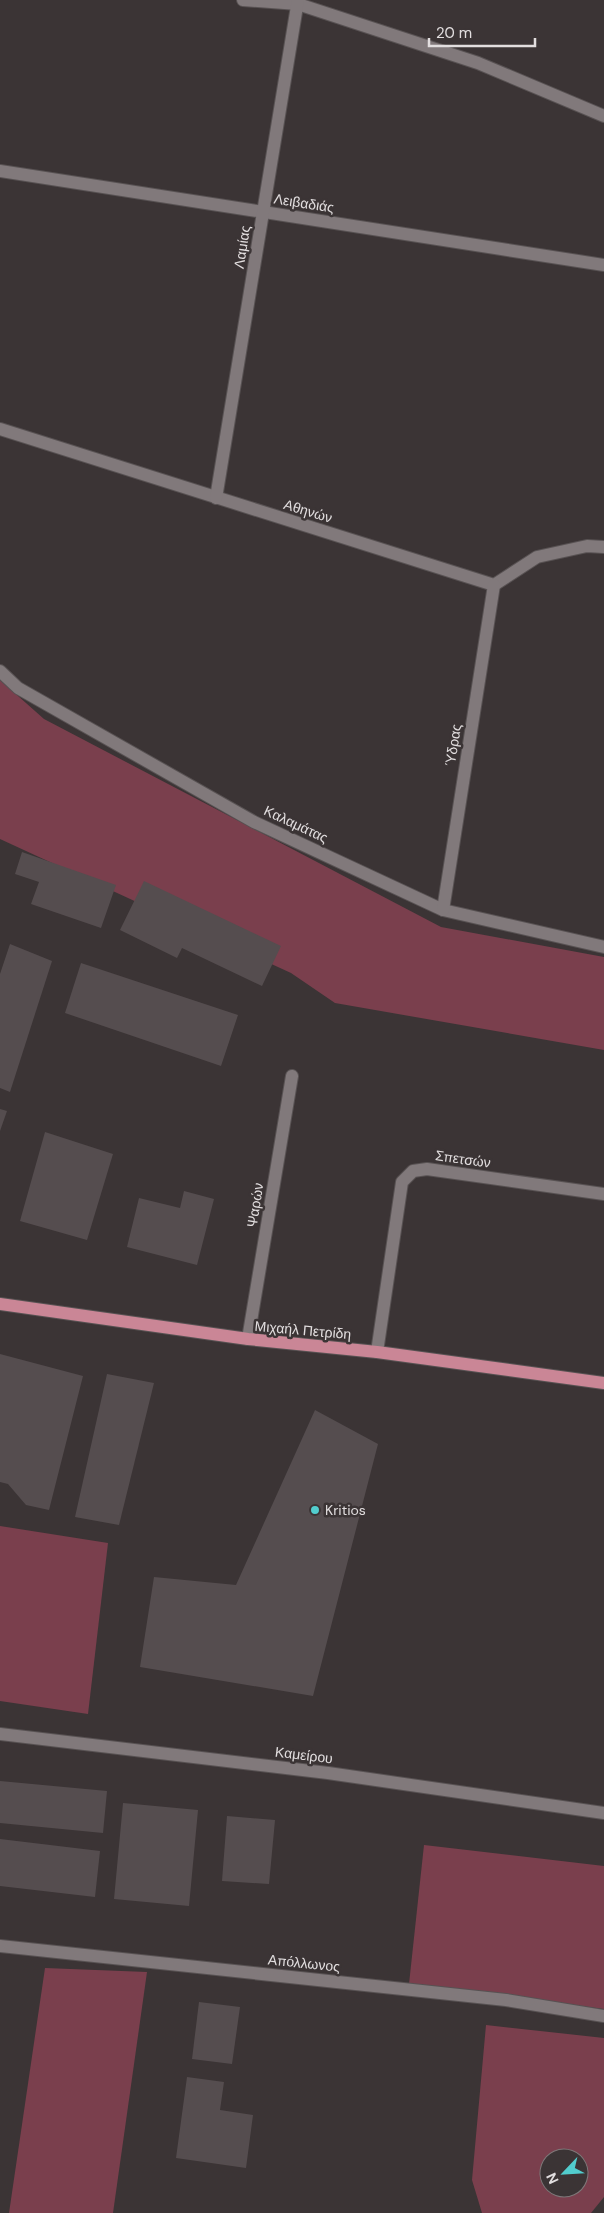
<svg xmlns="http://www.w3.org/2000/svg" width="604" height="2213" viewBox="0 0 604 2213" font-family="'DM Sans',sans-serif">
	<rect width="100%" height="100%" fill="#3b3435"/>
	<g fill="#7a3f4d" fill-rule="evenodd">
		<path d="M0 680 44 719 441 927 604 957V1050L335 1003 291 973 0 839Z"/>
		<path d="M0 1526 108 1543 88 1714 0 1701Z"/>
		<path d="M424 1845 604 1866V2009L409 1984Z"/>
		<path d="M45 1968 147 1972 113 2213H9Z"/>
		<path d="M486 2025 604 2038V2197L591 2213H482L472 2180ZM549 2158H579V2188H549Z"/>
	</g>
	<g fill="#554d4f">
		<path d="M22 852 116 885 101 928 31 904 39 882 15 874Z"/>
		<path d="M144 881 281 946 262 986 182 948 177 958 120 930Z"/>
		<path d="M10 944 52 961 10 1092 0 1088V974Z"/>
		<path d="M81 963 238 1015 221 1066 65 1013Z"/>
		<path d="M0 1109 7 1111 0 1131Z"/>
		<path d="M45 1132 113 1154 87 1240 20 1221Z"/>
		<path d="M184 1191 214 1199 197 1265 127 1247 139 1198 180 1208Z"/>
		<path d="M0 1354 83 1376 49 1510 26 1505 8 1484 0 1482Z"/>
		<path d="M107 1374 154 1383 119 1525 75 1517Z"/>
		<path d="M315 1410 378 1444 313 1696 140 1667 154 1577 236 1585Z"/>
		<path d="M0 1781 107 1791 103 1833 0 1823Z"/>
		<path d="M123 1803 198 1810 189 1906 114 1899Z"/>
		<path d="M227 1816 275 1820 269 1884 222 1881Z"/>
		<path d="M0 1839 100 1851 95 1897 0 1886Z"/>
		<path d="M199 2002 240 2007 232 2064 192 2059Z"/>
		<path d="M187 2077 224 2082 220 2110 253 2115 246 2168 176 2158Z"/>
	</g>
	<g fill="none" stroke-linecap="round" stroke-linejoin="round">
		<g stroke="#585253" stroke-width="14">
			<g id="minor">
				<path d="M243 0 298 4 478 63 604 116"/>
				<path d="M0 171 604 265"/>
				<path d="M0 429 494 585 537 557 587 546 604 547"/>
				<path d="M216 498 298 0"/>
				<path d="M0 671 18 688 254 822 443 910 604 947"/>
				<path d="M443 910 494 585"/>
				<path d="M248 1339 292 1076"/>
				<path d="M377 1352 402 1182 413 1171 427 1169 604 1194"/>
				<path d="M0 1734 328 1773 604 1813"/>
				<path d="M0 1946 506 2000 604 2016"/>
			</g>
		</g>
		<g stroke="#585253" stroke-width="14">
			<path id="major" d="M0 1304 248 1339 377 1352 604 1383"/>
		</g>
		<use href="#minor" stroke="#81797b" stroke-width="12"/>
		<use href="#major" stroke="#ca8696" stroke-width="12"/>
	</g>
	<circle fill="#52cdce" stroke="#3b3435" stroke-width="2" cx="315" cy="1510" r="5"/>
	<g text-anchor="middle" stroke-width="5" stroke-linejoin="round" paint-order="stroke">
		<g font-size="14" fill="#e2dedf" stroke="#3b3435">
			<text transform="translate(304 203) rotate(9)" y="5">Λειβαδιάς</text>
			<text transform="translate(242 247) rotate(-81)" y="5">Λαμίας</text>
			<text transform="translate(308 511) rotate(17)" y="5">Αθηνών</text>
			<text transform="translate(453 745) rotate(-81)" y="5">Ύδρας</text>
			<text transform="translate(296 824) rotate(25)" y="5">Καλαμάτας</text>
			<text transform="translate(463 1159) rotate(8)" y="5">Σπετσών</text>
			<text transform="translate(255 1205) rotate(-81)" y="5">Ψαρών</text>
			<text transform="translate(303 1330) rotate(5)" y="5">Μιχαήλ Πετρίδη</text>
			<text transform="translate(304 1755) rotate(7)" y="5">Καμείρου</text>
			<text transform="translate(304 1963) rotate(6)" y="5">Απόλλωνος</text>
		</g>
		<g font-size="14" fill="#e2dedf" stroke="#3b3435" text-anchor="start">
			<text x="325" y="1515">Kritios</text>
		</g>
	</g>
	<g transform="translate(564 2173) rotate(245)"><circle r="24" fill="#3b3435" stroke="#7e7879"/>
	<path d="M0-4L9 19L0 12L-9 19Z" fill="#52cdce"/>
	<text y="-8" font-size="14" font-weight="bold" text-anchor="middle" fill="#e2dedf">N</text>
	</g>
	<path d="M429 38v8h106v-8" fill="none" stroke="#e2dedf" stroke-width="2.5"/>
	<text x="436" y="38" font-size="15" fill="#e2dedf" stroke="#3b3435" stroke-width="4" paint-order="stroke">20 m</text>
</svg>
